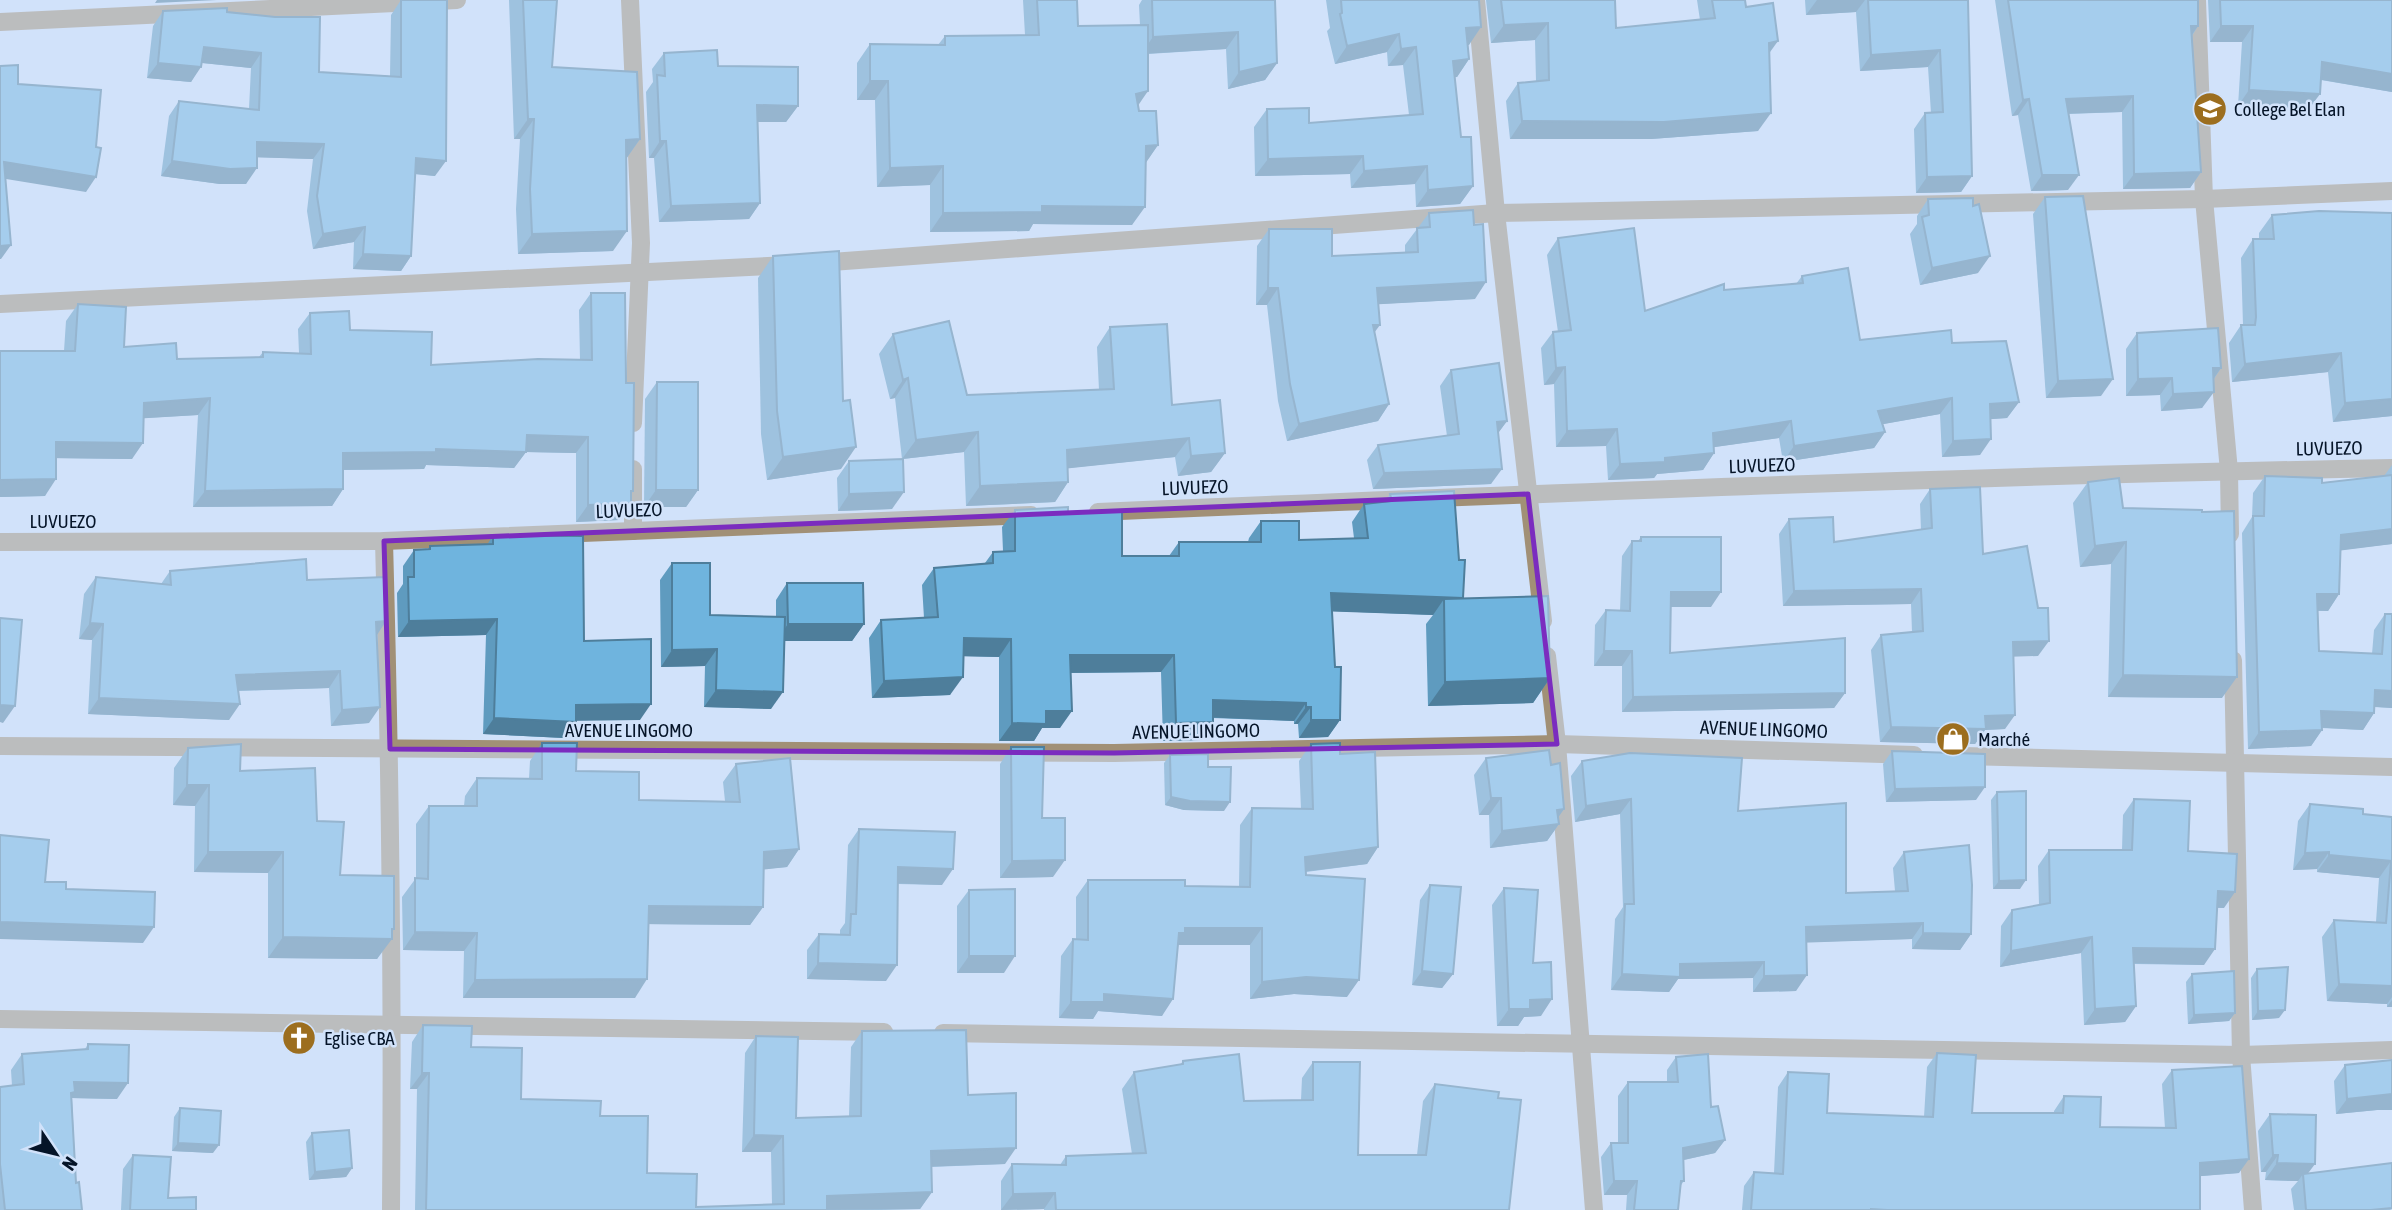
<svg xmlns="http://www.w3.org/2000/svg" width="2392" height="1210" viewBox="0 0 2392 1210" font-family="'Asap Condensed',sans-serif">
	<rect width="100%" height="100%" fill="#d1e2fa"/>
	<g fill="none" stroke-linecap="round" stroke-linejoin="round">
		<g stroke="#a19076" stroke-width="18">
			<path d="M630 0 641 243 633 423"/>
			<path d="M1476 0 1496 213 1543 621"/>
			<path d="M2197 0 2204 199 2229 471 2230 534"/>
			<path d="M0 22 457 0"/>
			<path d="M818 263 1496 213 2204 199 2392 191"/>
			<path d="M0 304 790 265"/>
			<path d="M633 469V531"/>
			<path d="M1098 512C1529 494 1960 476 2392 468"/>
			<path d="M384 541C390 764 393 987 391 1210"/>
			<path d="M0 542 384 541 1031 515"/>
			<path d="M1547 656 1557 744 1594 1210"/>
			<path d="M2233 660 2241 1055 2253 1210"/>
			<path d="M0 746 1114 753 1557 744 1914 755"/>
			<path d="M1963 756 2392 767"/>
			<path d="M0 1019 884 1032"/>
			<path d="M943 1033 2241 1055 2392 1050"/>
		</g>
	</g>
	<g fill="#5f9bbf">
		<path d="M401 0 435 176 415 174 411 256 401 271 353 269 354 242 313 249 307 211 313 159 257 157 246 184H220L161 176 169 116 179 101 249 109 251 68 202 63 191 82 147 78 153 26 163 11 227 12 319 72 390 76 391 15Z"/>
		<path d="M509 0H557L552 67 640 139 626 159 613 251 518 254 516 209 520 139H514Z"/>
		<path d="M1023 0H1077L1078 26 1140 25 1139 5 1142 0H1275L1277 63 1265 80 1228 89 1226 49 1148 54 1138 106 1139 111 1158 145 1146 162 1132 225 1033 224 1029 231 930 232V185L877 187 875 100H857V63L870 44 938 45 945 36 1025 35Z"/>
		<path d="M1326 0H1479L1481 27 1468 45 1469 59 1457 77H1455L1461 137 1473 186 1460 204 1416 207 1415 184 1351 188 1350 174 1255 176 1254 127 1267 109 1309 123 1409 115 1403 65 1388 66 1387 52 1335 64 1327 31 1330 28Z"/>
		<path d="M1486 0H1615L1616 28 1700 20 1697 0H1745L1746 7 1769 54 1758 131 1651 139H1510L1506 101 1518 83 1536 81 1535 40 1491 43Z"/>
		<path d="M1805 0H1968L1972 176 1961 192 1916 193 1914 129 1925 113H1931L1928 67 1860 71 1856 12 1806 15Z"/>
		<path d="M1995 0H2198V26L2192 36 2201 172 2190 188 2123 189 2122 112 2069 114 2068 190 2031 191 2018 115 2012 116Z"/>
		<path d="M2208 0H2392V92L2321 80 2309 109 2238 106 2242 42H2210Z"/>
		<path d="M664 53 718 66 798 106 786 122H758L760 203 749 219 659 222 654 158H649L646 92 653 82 652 69Z"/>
		<path d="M2045 197 2101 396 2046 398 2033 214Z"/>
		<path d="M1928 199 1978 273 1920 285 1910 234 1917 224V216Z"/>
		<path d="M1429 213 1475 299 1378 304 1374 332 1389 404 1378 421 1287 441 1278 401 1267 305H1256L1257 246 1269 229 1332 256 1405 252V245Z"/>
		<path d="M2392 213V416L2333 422 2328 372 2232 382 2229 343 2241 325H2243L2241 258 2253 239H2259V233L2272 215Z"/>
		<path d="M1558 238 1645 311 1724 290 1796 284 1802 276 1860 340 1952 343 2019 402 2007 418 1990 419 1980 455 1942 457 1940 414 1883 424 1885 432 1874 448 1783 462 1779 438 1714 447V453L1703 470 1657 474 1654 478 1608 480 1606 446 1556 447 1554 384 1544 385 1541 348 1553 332H1558L1547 255Z"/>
		<path d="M773 256 841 469 767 480 761 434 758 278Z"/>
		<path d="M591 293 626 383 633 491 631 494V503L619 520 576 522V453L526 452 514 468 426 465 424 469 343 470V489L332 506 193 507 198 415 144 418 132 459 56 458 45 496 0 497V351H64L66 321 78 304 124 347 177 359 259 357 263 352 299 353 298 329 310 313 431 365 580 360 579 310Z"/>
		<path d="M1110 327 1172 405 1225 453 1211 472 1178 476 1175 457 1068 468V482L1055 502 966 506 964 452 903 459 892 509 838 511 837 478 849 461 902 459 895 398 890 399 879 354 893 334 967 395 1099 390 1097 347Z"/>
		<path d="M2137 333 2221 368 2214 379 2202 408 2161 411 2160 395 2126 396V349Z"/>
		<path d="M1451 370 1507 421 1498 433 1491 484 1373 489 1367 460 1378 445 1447 436 1440 386Z"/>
		<path d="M657 382 698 490 686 507H644L645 399Z"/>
		<path d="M2392 465V544L2340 550 2339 594 2328 611H2318L2319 651 2372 654 2374 630 2385 614H2392V708L2374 707V713L2363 730 2322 728V730L2311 746 2248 749 2242 533 2252 517 2253 493 2265 476 2322 483 2384 476Z"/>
		<path d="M2088 482 2123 508 2222 698 2108 697 2111 564 2080 567 2073 503Z"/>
		<path d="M1930 489 1983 554 2038 656H2014L2005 729 1985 730 1975 744 1880 742 1871 650 1881 635 1912 632 1911 604 1783 606 1779 534 1789 519 1834 542 1921 530 1920 504Z"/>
		<path d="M1390 494 1459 560 1463 599 1550 678 1533 703 1428 706 1426 624 1433 615 1332 611 1335 667 1340 720 1328 737 1299 738 1298 724H1294V721L1213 718 1201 740 1163 741 1161 672 1071 673 1060 728H1042L1034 741H999V657L963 656 950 695 872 698 869 638 881 620 924 618 922 585 934 568 985 563 993 552 1003 551 1002 527 1015 510 1068 512 1122 556H1169L1179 542H1248L1249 538 1261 521 1299 540 1354 538 1352 522 1364 504 1385 502Z"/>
		<path d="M493 535 584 641 640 720H576L564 738 483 734 486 635 398 637 397 593 403 584V566L414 550 428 549 430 546 487 545Z"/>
		<path d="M1641 537 1711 607H1671L1670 653 1845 693 1834 708 1622 712V666H1594L1595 625 1606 610 1620 611 1622 556 1632 541H1638Z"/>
		<path d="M672 563 710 615 776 617V600L787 583 864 624 852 641H784L771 709 704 707 705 666 661 667 660 580Z"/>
		<path d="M170 571 307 580 386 621 376 636 369 723 331 726 329 688 238 691 229 720 88 714 92 640 79 639 84 594 96 577 161 584Z"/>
		<path d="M542 743 576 771 639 800 725 801 723 782 736 764 799 849 787 867 764 869 763 907 750 925 648 924 635 998H463L464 951 403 950 402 897 416 878V824L429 806H464L465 796 477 778 529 779 530 761Z"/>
		<path d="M1311 744 1340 754 1378 847 1367 864 1306 872V875L1347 997 1294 994 1250 999V945H1178L1162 1016 1098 1011 1093 1019 1059 1018 1061 956 1073 939H1076V897L1088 880 1185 886 1239 887 1240 825 1252 808 1301 809 1299 761Z"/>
		<path d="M1011 747 1042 818 1053 877 1000 878V764Z"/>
		<path d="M188 748 240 771 317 821 340 875 392 933 377 959 268 958V873L194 872 195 806 173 805 174 768Z"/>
		<path d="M1892 751 1976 800 1886 802 1883 764Z"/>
		<path d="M1170 755 1208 767 1224 811 1184 810 1165 805 1164 763Z"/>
		<path d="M1486 758 1551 765 1564 809 1558 817 1559 824 1547 841 1490 848 1489 815H1479L1474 775Z"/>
		<path d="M1582 761 1738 811 1846 893 1895 891 1893 868 1904 852 1971 934 1960 950 1912 949V939L1806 942 1796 991 1753 992V978L1678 979 1669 992 1611 990 1615 919 1623 907 1620 814 1575 822 1571 776Z"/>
		<path d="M1997 792 2020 889H1993L1991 800Z"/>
		<path d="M2134 799 2188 851 2224 908H2217L2204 965 2134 964 2136 1006 2125 1022 2084 1025 2081 953 2000 967 2001 926 2012 910 2039 905 2038 866 2049 850H2122L2123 815Z"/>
		<path d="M2310 804 2363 814 2392 817V1007H2387V1004L2327 1001 2322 937 2334 920 2376 922 2379 878 2317 872V869L2293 870 2298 821Z"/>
		<path d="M859 829 942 885 898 884 886 981 807 979V950L819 934 840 935V930L845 923 848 845Z"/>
		<path d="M1430 885 1453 974 1442 988 1412 985 1420 900Z"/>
		<path d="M1504 888 1533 963 1541 1016 1524 1017 1518 1026H1497L1492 905Z"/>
		<path d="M969 890 1004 973H957V906Z"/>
		<path d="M2257 969 2279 1018 2252 1020 2251 978Z"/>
		<path d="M2192 974 2235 1013 2229 1021 2188 1024 2186 982Z"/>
		<path d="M423 1025 471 1047 521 1099 600 1116 647 1173 696 1207 772 1204 771 1152H742L745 1053 756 1036 796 1118 849 1116 851 1047 862 1031 968 1095 1005 1164 931 1167 932 1192 920 1209 881 1210H415L417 1089H410L412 1042Z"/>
		<path d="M88 1044 117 1099 72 1098 76 1183 82 1210H0V1087L12 1086 11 1070 22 1054 85 1049Z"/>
		<path d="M1937 1053 1972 1113H2054V1111L2064 1096 2100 1127 2165 1128 2162 1084 2172 1070 2239 1173 2200 1176V1210H1742L1744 1186 1754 1172 1774 1173 1778 1087 1788 1072 1827 1113 1924 1117 1927 1067Z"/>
		<path d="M1676 1057 1711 1107 1725 1140 1715 1153 1684 1160V1181L1681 1185 1678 1210H1626L1627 1195H1604L1601 1157 1611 1143H1618V1096L1628 1082H1667V1070Z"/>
		<path d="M2392 1059V1110H2377L2336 1114 2334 1081 2345 1065 2391 1060Z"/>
		<path d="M1183 1061 1244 1101 1301 1100 1302 1078 1313 1062 1358 1155H1417L1423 1101 1435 1084 1498 1098 1509 1210H1044V1209L1001 1210V1181L1012 1164 1060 1165 1066 1156 1132 1154 1122 1089 1134 1072 1180 1065Z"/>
		<path d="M180 1108 213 1153 172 1151 174 1117Z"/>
		<path d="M2270 1114 2308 1173 2392 1210H2294L2291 1189 2298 1181 2265 1180 2266 1172H2261L2258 1131Z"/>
		<path d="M312 1133 352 1168 346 1177 309 1180 306 1142Z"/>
		<path d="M133 1155 168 1198 196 1210H121L123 1169Z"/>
	</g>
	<g fill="#4e7e9b">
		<path d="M157 0H217L155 3Z"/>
		<path d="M1817 0H1865L1856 12 1806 15Z"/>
		<path d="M1548 23 1535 40 1491 43 1504 25Z"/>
		<path d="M2191 26H2198L2187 42Z"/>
		<path d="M2221 26H2253L2242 42H2210Z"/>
		<path d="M1481 27 1469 45 1454 46 1466 28Z"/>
		<path d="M1238 32 1226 49 1141 54 1153 37Z"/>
		<path d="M1399 34 1387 52 1335 64 1347 46Z"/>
		<path d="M1778 41 1765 59 1769 43Z"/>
		<path d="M204 47 261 53 251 68 193 62Z"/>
		<path d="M1416 47 1403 65 1388 66 1401 49Z"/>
		<path d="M1940 50 1928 67 1860 71 1871 55Z"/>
		<path d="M1469 59 1457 77 1440 79 1453 61Z"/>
		<path d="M2322 62 2392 74V92L2311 78Z"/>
		<path d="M158 63 201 67 191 82 147 78Z"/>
		<path d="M1277 63 1265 80 1228 89 1239 72Z"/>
		<path d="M870 81H888L875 100H857Z"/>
		<path d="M2249 90 2320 94 2309 109 2238 106Z"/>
		<path d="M1148 91 1135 110 1136 94Z"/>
		<path d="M2133 96 2122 112 2055 114 2066 99Z"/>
		<path d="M2029 99 2018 115 2012 116 2023 100Z"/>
		<path d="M757 105 798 106 786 122H745Z"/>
		<path d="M1771 113 1758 131 1651 139H1510L1522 121Z"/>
		<path d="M528 119H534L520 139H514Z"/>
		<path d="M640 139 626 159V140Z"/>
		<path d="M660 141H666L654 158H649Z"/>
		<path d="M257 142 324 144 313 159 246 157Z"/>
		<path d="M1158 145 1145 164 1146 146Z"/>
		<path d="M1363 156 1350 174 1255 176 1268 159Z"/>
		<path d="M416 158 446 161 435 176 405 173Z"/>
		<path d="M172 161 257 168 246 184H220L161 176Z"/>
		<path d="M4 162 96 177 86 192 0 178Z"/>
		<path d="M943 166 930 185 877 187 890 168Z"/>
		<path d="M1427 166 1415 184 1351 188 1364 171Z"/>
		<path d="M2201 172 2190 188 2123 189 2134 174Z"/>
		<path d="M2042 175H2079L2068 190 2031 191Z"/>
		<path d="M1972 176 1961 192 1916 193 1927 177Z"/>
		<path d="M1473 186 1460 204 1416 207 1428 190Z"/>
		<path d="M760 203 749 219 659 222 671 206Z"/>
		<path d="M1042 206 1145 207 1132 225 1033 224 1029 231 930 232 943 213Z"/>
		<path d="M365 227 354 242 313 249 323 234Z"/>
		<path d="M627 231 613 251 518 254 532 234Z"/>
		<path d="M11 245 1 259H0V246Z"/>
		<path d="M363 254 411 256 401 271 353 269Z"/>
		<path d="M1990 256 1978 273 1920 285 1932 268Z"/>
		<path d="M1486 282 1475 299 1365 305 1377 288Z"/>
		<path d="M1268 288H1278L1267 305H1256Z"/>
		<path d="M1373 325H1380L1368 341Z"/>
		<path d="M2341 353 2328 372 2232 382 2245 364Z"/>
		<path d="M1565 367 1554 384 1544 385 1556 368Z"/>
		<path d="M2213 368H2221L2210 384Z"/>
		<path d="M908 378 895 398 890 399 903 380Z"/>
		<path d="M2172 378 2160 395 2126 396 2138 379Z"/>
		<path d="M2113 379 2101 396 2046 398 2058 381Z"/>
		<path d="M2214 392 2202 408 2161 411 2173 394Z"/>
		<path d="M210 398 198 415 132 419 144 403Z"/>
		<path d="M1952 398 1940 414 1867 427 1878 411Z"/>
		<path d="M2392 399V416L2333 422 2345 403Z"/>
		<path d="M2019 402 2007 418 1979 420 1990 404Z"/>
		<path d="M1389 404 1378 421 1287 441 1299 424Z"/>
		<path d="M1507 421 1496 436 1497 422Z"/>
		<path d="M1791 421 1779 438 1701 449 1713 433Z"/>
		<path d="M1617 429 1606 446 1556 447 1567 431Z"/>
		<path d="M978 432 964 452 902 459 916 440Z"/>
		<path d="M1885 432 1874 448 1783 462 1794 446Z"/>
		<path d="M527 435 588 437 576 453 526 452 514 468 426 465 424 469 331 470 343 453 436 449Z"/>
		<path d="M1189 438 1175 457 1053 470 1067 450Z"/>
		<path d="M1991 439 1980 455 1942 457 1953 441Z"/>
		<path d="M56 442 143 443 132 459 44 458Z"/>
		<path d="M856 447 841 469 767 480 783 457Z"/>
		<path d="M1225 453 1211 472 1178 476 1191 456Z"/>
		<path d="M1714 453 1703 470 1657 474 1654 478 1608 480 1620 464Z"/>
		<path d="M1502 469 1491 484 1373 489 1384 473Z"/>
		<path d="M56 479 45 496 0 497V480Z"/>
		<path d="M1068 482 1055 502 966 506 980 486Z"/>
		<path d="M343 489 332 506 193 507 205 491Z"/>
		<path d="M656 490H698L686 507H644Z"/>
		<path d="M631 491H633L624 504 631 503 619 520 576 522 588 505Z"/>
		<path d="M904 492 892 509 838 511 849 494Z"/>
		<path d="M2392 529V544L2329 552 2341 535Z"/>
		<path d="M2126 542 2111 564 2080 567 2095 546Z"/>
		<path d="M1921 589 1911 604 1783 606 1794 591Z"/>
		<path d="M1671 592H1721L1711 607H1661Z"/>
		<path d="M1331 593 1463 598 1444 599 1433 615 1318 611Z"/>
		<path d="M2317 594H2339L2328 611 2305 610Z"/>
		<path d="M497 619 486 635 398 637 409 621Z"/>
		<path d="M386 621 375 638 376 622Z"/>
		<path d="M90 623 103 624 92 640 79 639Z"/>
		<path d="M788 624H864L852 641H776Z"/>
		<path d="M964 638 1011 639 999 657 952 656Z"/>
		<path d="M2049 641 2038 656 2003 657 2013 642Z"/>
		<path d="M717 649 705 666 661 667 672 650Z"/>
		<path d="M1604 651H1632L1622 666H1594Z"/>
		<path d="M1070 655H1174L1161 672 1058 673Z"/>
		<path d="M340 671 329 688 225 691 236 675Z"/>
		<path d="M2123 675 2237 677 2222 698 2108 697Z"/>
		<path d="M963 677 950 695 872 698 884 681Z"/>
		<path d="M1550 678 1533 703 1428 706 1445 682Z"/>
		<path d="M716 690 783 692 771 709 704 707Z"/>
		<path d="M2375 690 2392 691V708L2364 706Z"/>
		<path d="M1845 693 1834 708 1622 712 1633 697Z"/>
		<path d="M99 698 240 704 229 720 88 714Z"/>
		<path d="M1213 700 1306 703 1294 721 1200 717Z"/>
		<path d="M651 704 640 720 565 721 576 705Z"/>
		<path d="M0 705 15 706 3 723 0 722Z"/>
		<path d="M380 707 369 723 331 726 342 710Z"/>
		<path d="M1306 707H1311L1298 724H1294Z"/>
		<path d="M1046 711H1072L1060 728H1042L1034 741H999L1012 723Z"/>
		<path d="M2321 711 2374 713 2363 730 2310 727Z"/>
		<path d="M2015 715 2005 729 1985 730 1975 744 1880 742 1891 727 1985 716Z"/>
		<path d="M494 718 576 722 564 738 483 734Z"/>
		<path d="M1311 720H1340L1328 737 1299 738Z"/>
		<path d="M1213 722 1201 740 1163 741 1176 723Z"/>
		<path d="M2322 730 2311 746 2248 749 2259 732Z"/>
		<path d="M187 785H209L195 806 173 805Z"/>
		<path d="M1985 787 1976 800 1886 802 1895 789Z"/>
		<path d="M1171 797 1230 802 1224 811 1184 810 1165 805Z"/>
		<path d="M1491 798H1501L1489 815H1479Z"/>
		<path d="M1631 799 1620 814 1575 822 1586 806Z"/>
		<path d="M1564 809 1553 825 1559 824 1547 841 1490 848 1502 831 1557 810Z"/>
		<path d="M1378 847 1367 864 1293 873 1305 857Z"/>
		<path d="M799 849 787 867 752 871 764 852Z"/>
		<path d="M208 852H283L268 873 194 872Z"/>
		<path d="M2329 852 2317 869 2293 870 2305 853Z"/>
		<path d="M2329 855 2391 861 2379 878 2317 872Z"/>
		<path d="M1065 860 1053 877 1000 878 1012 861Z"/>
		<path d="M898 867 953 869 942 885 887 883Z"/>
		<path d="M2026 880 2020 889H1993L1999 881Z"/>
		<path d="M2218 891 2235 892 2224 908 2207 907Z"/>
		<path d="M649 906 763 907 750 925 636 924Z"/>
		<path d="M0 922 154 927 143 943 0 939Z"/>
		<path d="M1923 923 1912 939 1795 943 1806 927Z"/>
		<path d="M1185 928H1262L1250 945H1176L1179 933Z"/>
		<path d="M394 929 387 939H392L377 959 268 958 283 937Z"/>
		<path d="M415 932 477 933 464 951 403 950Z"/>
		<path d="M1923 933 1971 934 1960 950 1912 949Z"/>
		<path d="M2092 937 2081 953 2000 967 2011 951Z"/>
		<path d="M2133 948 2215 949 2204 965 2122 963Z"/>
		<path d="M969 956H1015L1004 973H957Z"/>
		<path d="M1764 962 1753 978 1678 979 1669 992 1611 990 1622 974 1680 964Z"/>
		<path d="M818 963 897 965 886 981 807 979Z"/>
		<path d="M1422 971 1453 974 1442 988 1412 985Z"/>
		<path d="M1807 975 1796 991 1753 992 1764 976Z"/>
		<path d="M1306 977 1359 980 1347 997 1294 994 1250 999 1262 982Z"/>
		<path d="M647 979 635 998H463L475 980Z"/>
		<path d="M2339 984 2392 986V997L2387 1004 2327 1001Z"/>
		<path d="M1104 994 1173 999 1162 1016 1098 1011 1093 1019 1059 1018 1071 1002Z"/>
		<path d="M1552 999 1541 1016 1524 1017 1518 1026H1497L1509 1009 1530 1000Z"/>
		<path d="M2392 1000V1007H2387Z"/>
		<path d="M2136 1006 2125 1022 2084 1025 2095 1009Z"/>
		<path d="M2285 1010 2279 1018 2252 1020 2258 1011Z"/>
		<path d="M2235 1013 2229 1021 2188 1024 2194 1015Z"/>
		<path d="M422 1073H429L417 1089H410Z"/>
		<path d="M74 1082 128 1083 117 1099 71 1098Z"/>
		<path d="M2392 1094V1110H2377L2336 1114 2347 1099Z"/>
		<path d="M754 1135 783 1136 771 1152H742Z"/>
		<path d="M1725 1140 1715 1153 1674 1162 1683 1148Z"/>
		<path d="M178 1143 219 1145 213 1153 172 1151Z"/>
		<path d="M1016 1148 1005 1164 919 1167 931 1151Z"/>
		<path d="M2273 1155H2278L2266 1172H2261Z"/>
		<path d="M2249 1159 2239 1173 2190 1177 2200 1163Z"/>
		<path d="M2277 1163 2315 1164 2303 1180V1174L2298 1181 2265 1180Z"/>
		<path d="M352 1168 346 1177 309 1180 315 1172Z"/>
		<path d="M1614 1181H1637L1627 1195H1604Z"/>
		<path d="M932 1192 920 1209 816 1210 827 1196Z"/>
		<path d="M1055 1193 1044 1209 1001 1210 1013 1194Z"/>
	</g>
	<g fill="#6fb4de" stroke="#4e7e9b" stroke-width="2">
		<path d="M401 0H447L446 161 416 158 411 256 363 254 365 227 323 234 317 196 324 144 257 142V168L230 169 172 161 179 101 259 110 261 53 204 47 201 67 158 63 163 11 227 8V12L275 17H320L319 72 401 77Z"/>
		<path d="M523 0H557L552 67 637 72 640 139 626 140 627 231 532 234 530 189 534 119H528Z"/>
		<path d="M1037 0H1077L1078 26 1148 25V91L1136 94 1139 111H1156L1158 145 1146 146 1145 207 1042 206V212L943 213V166L890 168 888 81H870V44L945 45V36L1039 35Z"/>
		<path d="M1152 0H1275L1277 63 1239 72 1238 32 1153 37Z"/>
		<path d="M1341 0H1479L1481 27 1466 28 1469 59 1453 61 1461 137H1471L1473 186 1428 190 1427 166 1364 171 1363 156 1268 159 1267 109 1309 108V123L1423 114 1416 47 1401 49 1399 34 1347 46 1340 14 1342 13Z"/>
		<path d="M1501 0H1615L1616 28 1715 18 1712 0H1745L1746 7 1773 3 1778 41 1769 43 1771 113 1664 122 1522 121 1518 83 1549 80 1548 23 1504 25Z"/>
		<path d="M1868 0H1968L1972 176 1927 177 1925 113 1943 112 1940 50 1871 55Z"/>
		<path d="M2008 0H2198V26H2191L2201 172 2134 174 2133 96 2066 99 2079 175H2042L2029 99 2023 100Z"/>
		<path d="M2220 0H2392V74L2322 62 2320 94 2249 90 2253 26H2221Z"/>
		<path d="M717 50 718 66 798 67V106L757 105 760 203 671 206 666 141H660L657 75 665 76 664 53Z"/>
		<path d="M18 65V84L101 90 96 147 101 148 96 177 4 162 11 245 0 246V66Z"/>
		<path d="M2083 196 2113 379 2058 381 2045 197Z"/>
		<path d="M1973 198V206L1979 204 1990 256 1932 268 1922 217 1929 215 1928 199Z"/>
		<path d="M1473 210 1474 225 1483 224 1486 282 1377 288 1380 325H1373L1389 404 1299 424 1290 384 1278 288H1268L1269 229H1332V256L1418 252 1417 228 1430 227 1429 213Z"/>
		<path d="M2319 211 2392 213V399L2345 403 2341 353 2245 364 2241 325H2255L2256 317 2253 239H2274L2272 215Z"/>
		<path d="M1634 228 1645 311 1724 284V290L1803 283 1802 276 1848 268 1860 340 1951 330 1952 343 2006 341 2019 402 1990 404 1991 439 1953 441 1952 398 1878 411 1885 432 1794 446 1791 421 1713 433 1714 453 1665 458V462L1620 464 1617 429 1567 431 1565 367 1556 368 1553 332 1571 330 1558 238Z"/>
		<path d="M839 251 843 401 850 400 856 447 783 457 777 411 773 256Z"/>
		<path d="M591 293H625L626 383H634L633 491H631V503L588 505V437L527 435 526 452 436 449V452L343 453V489L205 491 210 398 144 403 143 443 56 442V479L0 480V351H75L78 304 126 307 124 347 176 343 177 359 263 357V352L311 354 310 313 349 311 350 330 432 332 431 365 538 359 592 360Z"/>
		<path d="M949 321 967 395 1114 389 1110 327 1167 324 1172 405 1220 400 1225 453 1191 456 1189 438 1067 450 1068 482 980 486 978 432 916 440 908 378 903 380 893 334Z"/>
		<path d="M2218 328 2221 368H2213L2214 392 2173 394 2172 378 2138 379 2137 333Z"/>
		<path d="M1499 363 1507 421 1497 422 1502 469 1384 473 1378 445 1459 434 1451 370Z"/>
		<path d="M657 382H698V490H656Z"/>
		<path d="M903 459 904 492 849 494V461Z"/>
		<path d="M2392 475V529L2341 535 2339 594H2317L2319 651 2382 654 2385 614H2392V691L2375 690 2374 713 2321 711 2322 730 2259 732 2253 516H2264L2265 476 2322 478V483Z"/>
		<path d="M2119 478 2123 508 2202 510V512L2234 511 2237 677 2123 675 2126 542 2095 546 2088 482Z"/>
		<path d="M1980 487 1983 554 2027 546 2038 608H2048L2049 641 2013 642 2015 715 1985 716 1986 729 1891 727 1881 635 1923 631 1921 589 1794 591 1789 519 1833 517 1834 542 1932 528 1930 489Z"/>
		<path d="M1454 491 1459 560H1465L1463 598 1331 593 1335 667H1341L1340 720H1311V707H1306V703L1213 700V722L1176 723 1174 655H1070L1072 711H1046V724L1012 723 1011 639 964 638 963 677 884 681 881 620 938 617 934 568 993 563V552L1015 551V510L1068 507V512L1122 511V556H1179V542H1261V521H1299V540L1368 538 1364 504 1392 501 1390 494Z"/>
		<path d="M493 535 583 536 584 641 651 639V704L576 705V722L494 718 497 619 409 621 408 577H414V550L430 549V546L493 544Z"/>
		<path d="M1641 537H1721V592H1671L1670 653 1845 638V693L1633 697 1632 651H1604L1606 610 1630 611 1632 541H1641Z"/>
		<path d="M306 559 307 580 385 577 386 621 376 622 380 707 342 710 340 671 236 675 240 704 99 698 103 624 90 623 96 577 171 585 170 571Z"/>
		<path d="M672 563H710V615L785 617 783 692 716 690 717 649 672 650Z"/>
		<path d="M787 583H863L864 624H788Z"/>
		<path d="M1548 596 1550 678 1445 682 1444 599Z"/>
		<path d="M0 618 22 620 15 706 0 705Z"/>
		<path d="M542 743H577L576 771 639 772V800L740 802 736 764 790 758 799 849 764 852 763 907 649 906 647 979 475 980 477 933 415 932V878L428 879 429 806H477V778L542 779Z"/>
		<path d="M1340 743V754L1375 752 1378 847 1305 857 1306 875 1365 879 1359 980 1306 977 1262 982V928H1185V933H1179L1173 999 1104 994V1002H1071L1073 939 1088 940V880H1185V886L1250 887 1252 808 1313 809 1311 744Z"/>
		<path d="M241 744 240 771 315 768 317 821 344 822 340 875 394 876V929H392V939L283 937V852H208L209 785H187L188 748Z"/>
		<path d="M1011 747H1044L1042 818H1065V860L1012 861Z"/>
		<path d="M1549 750 1551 765 1560 763 1564 809 1557 810 1559 824 1502 831 1501 798H1491L1486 758Z"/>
		<path d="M1892 751 1985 754V787L1895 789Z"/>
		<path d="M1630 753 1742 758 1738 811 1846 803V893L1908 891 1904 852 1969 845 1972 885 1971 934 1923 933V923L1806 927 1807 975 1764 976V962L1680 964V977L1622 974 1625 904H1634L1631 799 1586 806 1582 761Z"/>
		<path d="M1208 754V767H1231L1230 802 1190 801 1171 797 1170 755Z"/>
		<path d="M2026 791V880L1999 881 1997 792Z"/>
		<path d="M2134 799 2190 801 2188 851 2237 854 2235 892 2218 891 2215 949 2133 948 2136 1006 2095 1009 2092 937 2011 951 2012 910 2050 903 2049 850H2132Z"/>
		<path d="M2310 804 2363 809V814L2392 817V986L2339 984 2334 920 2386 923 2391 861 2329 855V852L2305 853Z"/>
		<path d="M859 829 955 832 953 869 898 867 897 965 818 963 819 934 850 935 851 914H856Z"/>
		<path d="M0 835 49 840 45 882H66V889L155 892 154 927 0 922Z"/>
		<path d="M1430 885 1461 887 1453 974 1422 971Z"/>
		<path d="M1504 888 1538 890 1533 963 1551 962 1552 999 1530 1000V1009H1509Z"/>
		<path d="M1015 889V956H969V890Z"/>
		<path d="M2288 967 2285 1010 2258 1011 2257 969Z"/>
		<path d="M2234 971 2235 1013 2194 1015 2192 974Z"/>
		<path d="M423 1025 472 1026 471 1047 522 1048 521 1099 601 1101 600 1116H648L647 1173 697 1174 696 1207 784 1204 783 1136 754 1135 756 1036 798 1037 796 1118 861 1116 862 1031 966 1030 968 1095 1016 1093V1148L931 1151 932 1192 827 1196V1210H426L429 1073H422Z"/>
		<path d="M88 1044 129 1045 128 1083 74 1082 75 1092 71 1093 76 1183 79 1182 82 1210H5L0 1164V1087L24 1084 22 1054 88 1049Z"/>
		<path d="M1937 1053 1976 1055 1972 1113H2063L2064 1096 2101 1097 2100 1127 2176 1128 2172 1070 2242 1066 2249 1159 2200 1163V1210H1887L1871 1209V1210H1751L1754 1172 1783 1174 1788 1072 1829 1074 1827 1113 1933 1117Z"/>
		<path d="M1239 1054 1244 1101 1313 1100V1062H1360L1358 1155H1426L1435 1084 1499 1092 1498 1098 1521 1100 1509 1210H1056L1055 1193 1013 1194 1012 1164 1066 1165V1156L1146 1153 1134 1072 1183 1064V1061Z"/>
		<path d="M1708 1054 1711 1107 1718 1106 1725 1140 1683 1148 1684 1181H1681L1678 1210H1634L1637 1181H1614L1611 1143H1628V1082H1678L1676 1057Z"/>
		<path d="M2392 1060V1094L2347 1099 2345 1065Z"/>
		<path d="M180 1108 221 1111 219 1145 178 1143Z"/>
		<path d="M2270 1114 2316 1115 2315 1164 2277 1163 2278 1155H2273Z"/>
		<path d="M349 1130 352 1168 315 1172 312 1133Z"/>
		<path d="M133 1155 171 1157 168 1198 196 1197V1210H130Z"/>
		<path d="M2392 1163V1208L2371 1210H2306L2303 1174Z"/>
	</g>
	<path d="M0 0H2392V1210H0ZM1528 494 1557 744 1114 753 390 749 384 541Z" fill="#d1e2fa" fill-opacity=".55" fill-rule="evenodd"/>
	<path fill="none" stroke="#7b2cbf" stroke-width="5" stroke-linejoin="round" d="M1528 494 1557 744 1114 753 390 749 384 541Z"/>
	<defs>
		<g id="school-disc" transform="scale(1.75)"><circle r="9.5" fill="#9c6e1f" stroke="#d1e2fa"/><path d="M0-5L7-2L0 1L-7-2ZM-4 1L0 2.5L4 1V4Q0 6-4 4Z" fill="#fff"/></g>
		<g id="shop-disc" transform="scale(1.75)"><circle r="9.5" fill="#9c6e1f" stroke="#d1e2fa"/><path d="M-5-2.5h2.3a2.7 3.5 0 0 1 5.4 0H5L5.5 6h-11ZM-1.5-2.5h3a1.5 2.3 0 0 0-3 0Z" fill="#fff"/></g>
		<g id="church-disc" transform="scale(1.75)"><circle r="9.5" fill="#9c6e1f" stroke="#d1e2fa"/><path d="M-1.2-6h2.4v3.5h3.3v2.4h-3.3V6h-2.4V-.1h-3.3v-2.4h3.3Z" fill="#fff"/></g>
	</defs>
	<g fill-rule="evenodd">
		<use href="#school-disc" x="2210" y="109"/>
		<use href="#shop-disc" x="1953" y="739"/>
		<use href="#church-disc" x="299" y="1038"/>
	</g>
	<g text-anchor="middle" stroke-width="5" stroke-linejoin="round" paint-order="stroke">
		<g font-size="19" fill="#051428" stroke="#d1e2fa" text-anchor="start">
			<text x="2234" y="116">College Bel Elan</text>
			<text x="1978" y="746">Marché</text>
			<text x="324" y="1045">Eglise CBA</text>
		</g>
		<g font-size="19" fill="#051428" stroke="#d1e2fa">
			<text transform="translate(2329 448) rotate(-1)" y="7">LUVUEZO</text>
			<text transform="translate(1762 465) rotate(-2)" y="7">LUVUEZO</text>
			<text transform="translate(1195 487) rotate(-2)" y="7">LUVUEZO</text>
			<text transform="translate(629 510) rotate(-2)" y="7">LUVUEZO</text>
			<text x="63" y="528">LUVUEZO</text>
			<text transform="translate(1764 729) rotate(2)" y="7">AVENUE LINGOMO</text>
			<text x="629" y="737">AVENUE LINGOMO</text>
			<text transform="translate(1196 731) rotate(-1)" y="7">AVENUE LINGOMO</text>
		</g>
	</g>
	<g transform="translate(56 1154) rotate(125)" stroke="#d1e2fa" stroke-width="5" paint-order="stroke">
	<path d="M0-5L12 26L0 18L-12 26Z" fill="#051428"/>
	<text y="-10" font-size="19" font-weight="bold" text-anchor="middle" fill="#051428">N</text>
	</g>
</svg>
